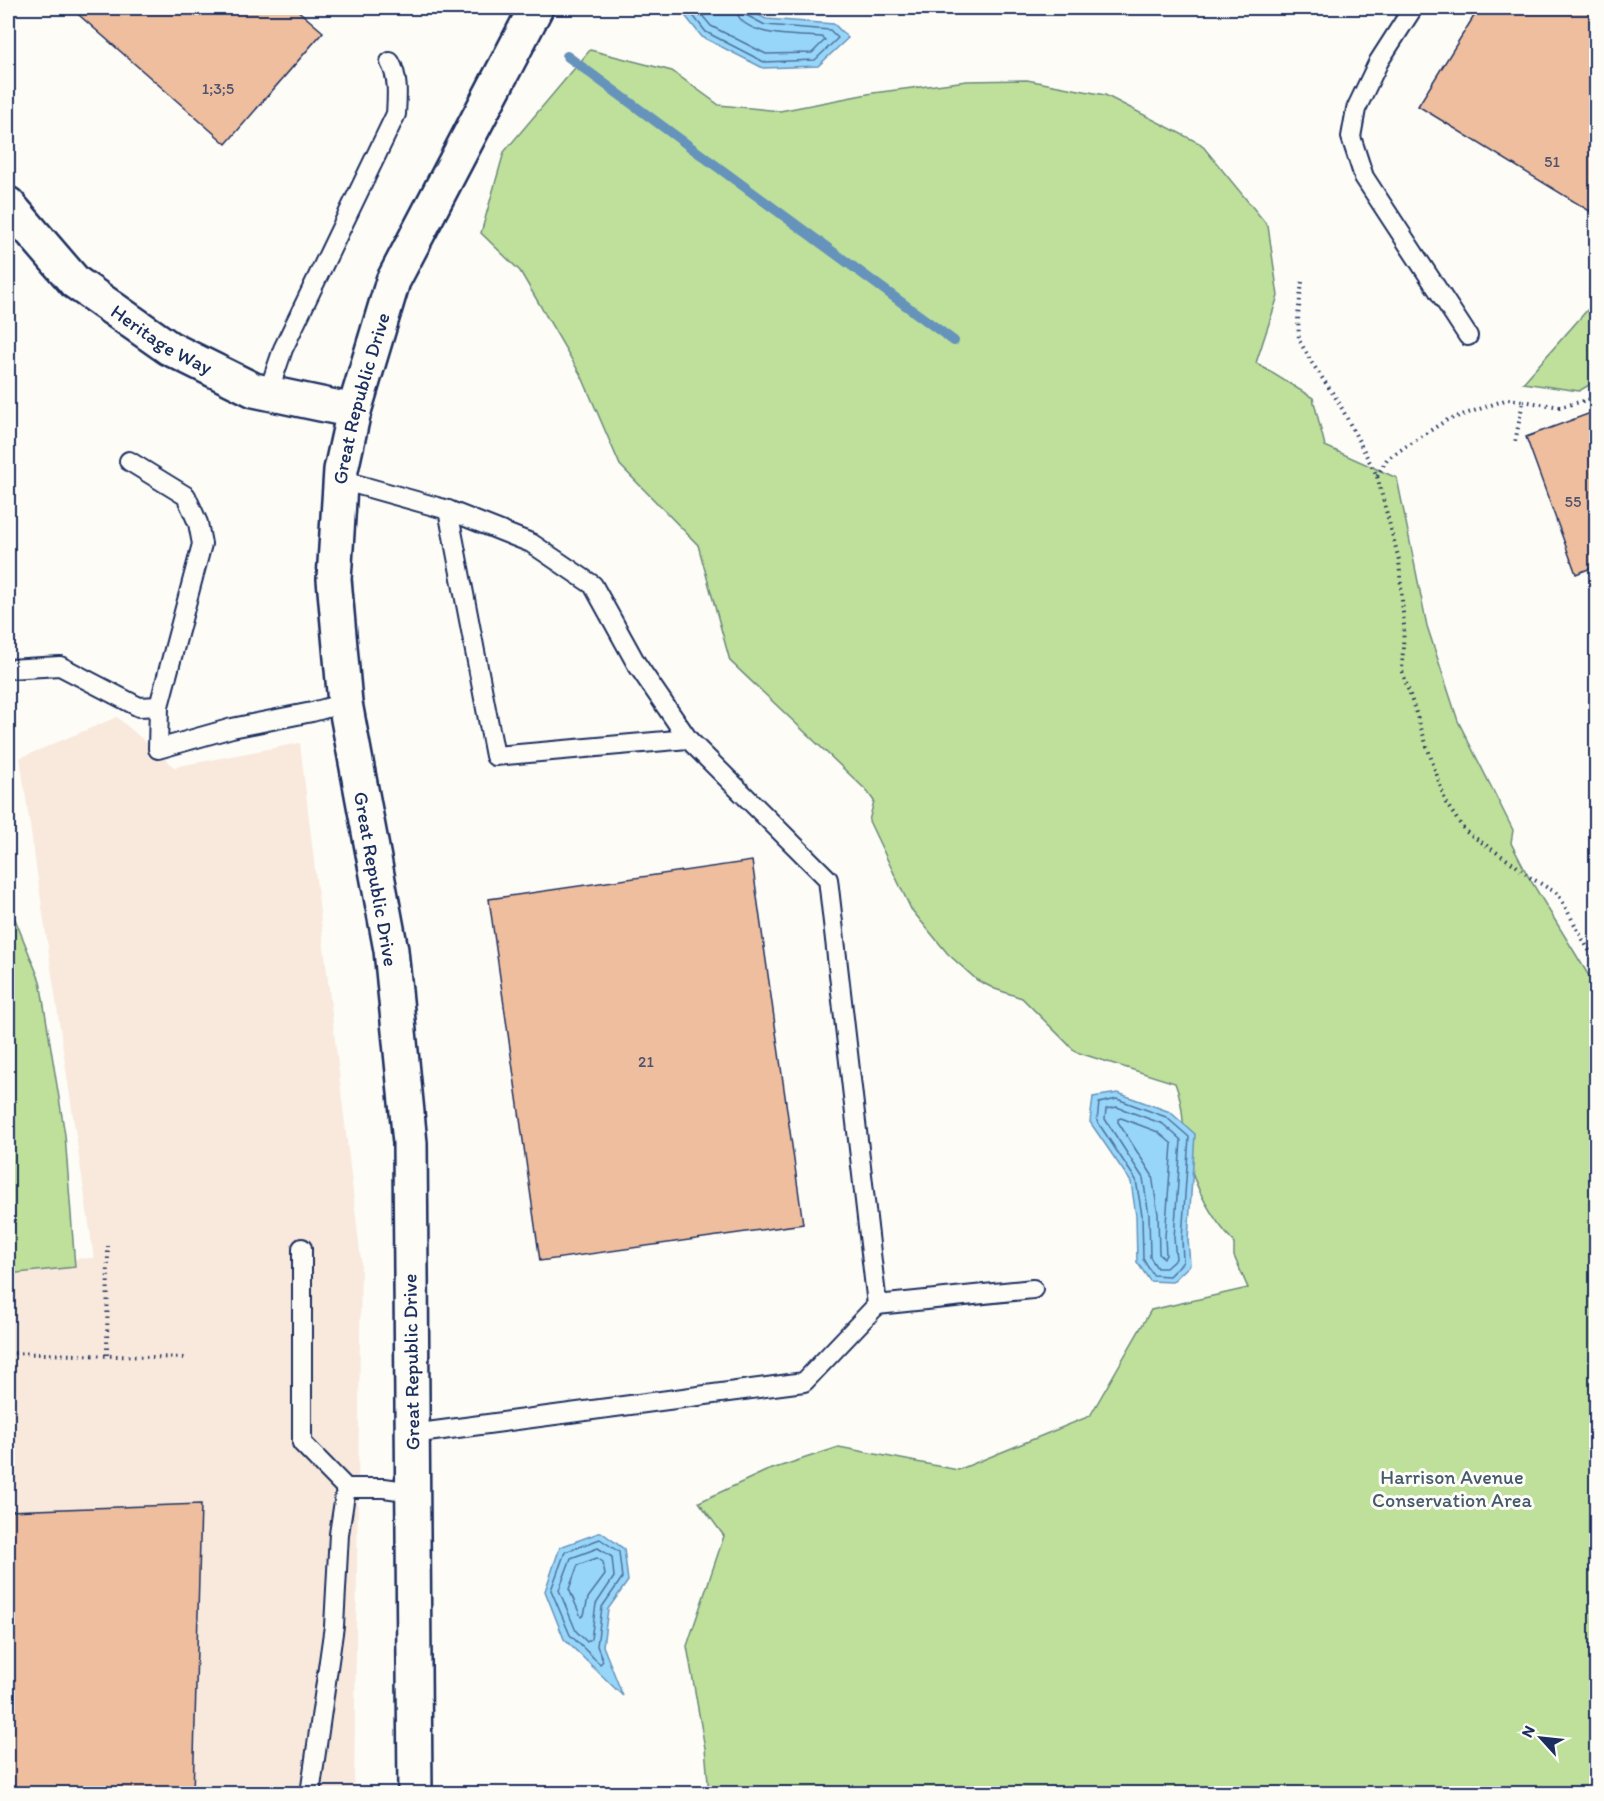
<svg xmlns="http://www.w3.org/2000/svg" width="1604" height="1801" viewBox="0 0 1604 1801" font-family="Itim,sans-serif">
	<rect width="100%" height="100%" fill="#fdfcf7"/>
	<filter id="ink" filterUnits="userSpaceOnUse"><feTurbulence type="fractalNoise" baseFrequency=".0167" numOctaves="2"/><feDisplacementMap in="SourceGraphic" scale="12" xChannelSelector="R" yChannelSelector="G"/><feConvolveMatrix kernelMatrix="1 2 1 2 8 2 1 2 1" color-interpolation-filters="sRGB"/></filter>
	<g filter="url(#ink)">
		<path fill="#f8e9dc" d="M117 717 174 767 300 743 361 1260 354 1793H8V1261L94 1258 20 758Z"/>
		<g fill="#bee09a" stroke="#6c887c" stroke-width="1.5">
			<path d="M590 50 672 71 719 105 780 111 873 93 967 81 1027 80 1105 95 1201 144 1268 226 1278 296 1256 363 1313 398 1325 446 1397 478 1427 626 1458 721 1513 830 1511 843 1528 876 1589 976 1596 973V1793H709L705 1748 687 1646 724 1536 699 1502 766 1471 839 1447 958 1470 1090 1416 1151 1310 1248 1288 1234 1256V1242C1212 1219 1195 1188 1187 1156 1182 1131 1185 1107 1175 1083L1076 1052 1022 998 995 989 977 980 948 954 911 909 869 821 874 801 866 790 730 661 698 545 620 465 582 377 520 271 481 233 504 152Z"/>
			<path d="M1596 300V381L1579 391 1523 383Z"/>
			<path d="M8 888 13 914 40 981 65 1135 75 1267 8 1274Z"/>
		</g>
		<g fill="#98d6f9" stroke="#6693bb" stroke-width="1.5">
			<path d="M679 8H745L766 19 834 24 848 38 818 66 763 68 702 37Z"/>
			<path d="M1118 1093 1170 1112 1195 1134 1188 1239 1190 1265 1172 1282 1150 1281 1137 1262 1136 1216 1131 1182 1090 1122 1093 1097Z"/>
			<path d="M601 1532 624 1549 628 1581 608 1609 603 1646 623 1696 564 1639 545 1591 560 1547Z"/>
		</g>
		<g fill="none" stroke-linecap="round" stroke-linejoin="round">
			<g stroke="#4d729c" stroke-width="1.5">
				<path d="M687 8 706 32 764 62 815 60 838 38 830 30 765 25 746 15 744 8"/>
				<path d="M696 8 711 26 766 54 812 53 825 40 822 37C800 35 738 38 736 8"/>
				<path d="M1117 1099 1166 1117 1189 1137 1182 1238 1183 1262 1169 1276 1153 1275 1143 1259 1142 1215 1136 1180 1097 1121 1099 1103Z"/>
				<path d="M1117 1107 1163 1124 1181 1140 1174 1238 1176 1259 1166 1268H1157L1150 1257 1149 1215 1143 1178 1105 1119 1106 1109Z"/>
				<path d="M1121 1118 1158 1132 1172 1144 1165 1237 1166 1255 1164 1258 1159 1254 1158 1214 1152 1175 1118 1122V1119Z"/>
				<path d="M600 1539 619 1552 622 1578 602 1607 597 1646 603 1661 600 1664 570 1635 551 1590 565 1552Z"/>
				<path d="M598 1548 612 1557 614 1577 596 1604 591 1639 587 1642 576 1631 559 1590 571 1558Z"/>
				<path d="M597 1558 603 1562 605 1575 588 1598 584 1615 581 1617 569 1589 578 1565Z"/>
			</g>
			<path stroke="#6693bb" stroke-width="10" d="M567 56 954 341"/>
		</g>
		<g fill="#eebe9e" stroke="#1b2f5e" stroke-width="1.5">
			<path d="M71 8H295L323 32 226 144Z"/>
			<path d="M1479 8H1596V215L1418 106Z"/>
			<path d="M1596 411V566L1576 574 1526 437Z"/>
			<path d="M752 861 803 1224 540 1261 489 899Z"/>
			<path d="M201 1504 193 1794H8V1511Z"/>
		</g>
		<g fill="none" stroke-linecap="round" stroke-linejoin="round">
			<g stroke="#1b2f5e" stroke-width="22">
				<g id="service">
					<path d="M1413 8 1379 61 1356 109 1351 137 1364 177 1468 336"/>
					<path d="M268 393 283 349 396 114C397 97 399 78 390 62"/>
					<path d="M129 461 186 496 198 523 202 544 159 706 158 749 232 728 312 712 345 703"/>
					<path d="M341 480 448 510 495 756 688 739 828 879 877 1305 1033 1289"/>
					<path d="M448 510 531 543 593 585 636 663 688 739"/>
					<path d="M8 669 60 666 139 707 159 706"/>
					<path d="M302 1248V1443L346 1488H384L413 1492"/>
					<path d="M412 1434 804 1382 877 1305"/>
					<path d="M310 1794 334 1626 339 1534 346 1488"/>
				</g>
			</g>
			<g stroke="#1b2f5e" stroke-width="38">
				<g id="minor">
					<path id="s1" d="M8 204 75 282 169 348 254 390 354 411"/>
					<path id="s2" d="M415 1794 410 1143 391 950 345 703 334 579 341 470 354 411 393 281 536 8"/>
				</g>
			</g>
			<g stroke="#1b2f5e" stroke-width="4" stroke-dasharray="1.5 4.5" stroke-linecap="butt">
				<path d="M1302 282 1298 316 1299 340 1312 363 1338 401 1377 476 1399 560 1404 626 1402 671 1446 803 1465 831 1515 865 1528 876 1558 894 1596 963"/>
				<path d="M1523 401 1560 407 1596 398"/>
				<path d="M1377 476 1387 459 1445 421 1508 399 1523 401 1515 443"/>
				<path d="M8 1353 187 1358"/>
				<path d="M107 1355 108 1246"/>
			</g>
			<use href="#service" stroke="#fdfcf7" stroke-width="18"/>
			<use href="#minor" stroke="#fdfcf7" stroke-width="33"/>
		</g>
	</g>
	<g text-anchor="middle" stroke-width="6" stroke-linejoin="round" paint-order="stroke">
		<g font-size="16" fill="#50536e">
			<text x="218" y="94">1;3;5</text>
			<text x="1552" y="167">51</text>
			<text x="1573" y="507">55</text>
			<text x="646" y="1067">21</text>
		</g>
		<g font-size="20" fill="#1b2f5e" stroke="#fdfcf7">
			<text dy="7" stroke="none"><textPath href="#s1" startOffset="207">Heritage Way</textPath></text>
			<text dy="7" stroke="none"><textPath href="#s2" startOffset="1404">Great Republic Drive</textPath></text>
			<text transform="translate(376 879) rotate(80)" y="7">Great Republic Drive</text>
			<text transform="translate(411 1362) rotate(-91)" y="7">Great Republic Drive</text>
		</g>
		<g font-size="20" fill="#445b6d" stroke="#fdfcf7">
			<text x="1452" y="1484">Harrison Avenue<tspan x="1452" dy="23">Conservation Area</tspan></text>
		</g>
	</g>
	<rect width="1604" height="1801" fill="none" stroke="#fdfcf7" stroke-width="30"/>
	<rect x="15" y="15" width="1574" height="1771" fill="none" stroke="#1b2f5e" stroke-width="2" filter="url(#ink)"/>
	<g transform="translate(1541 1738) rotate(297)" stroke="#fdfcf7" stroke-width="4.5" paint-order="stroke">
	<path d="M0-4.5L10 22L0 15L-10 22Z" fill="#1b2f5e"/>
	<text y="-9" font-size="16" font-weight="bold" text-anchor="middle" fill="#1b2f5e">N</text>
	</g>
</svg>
